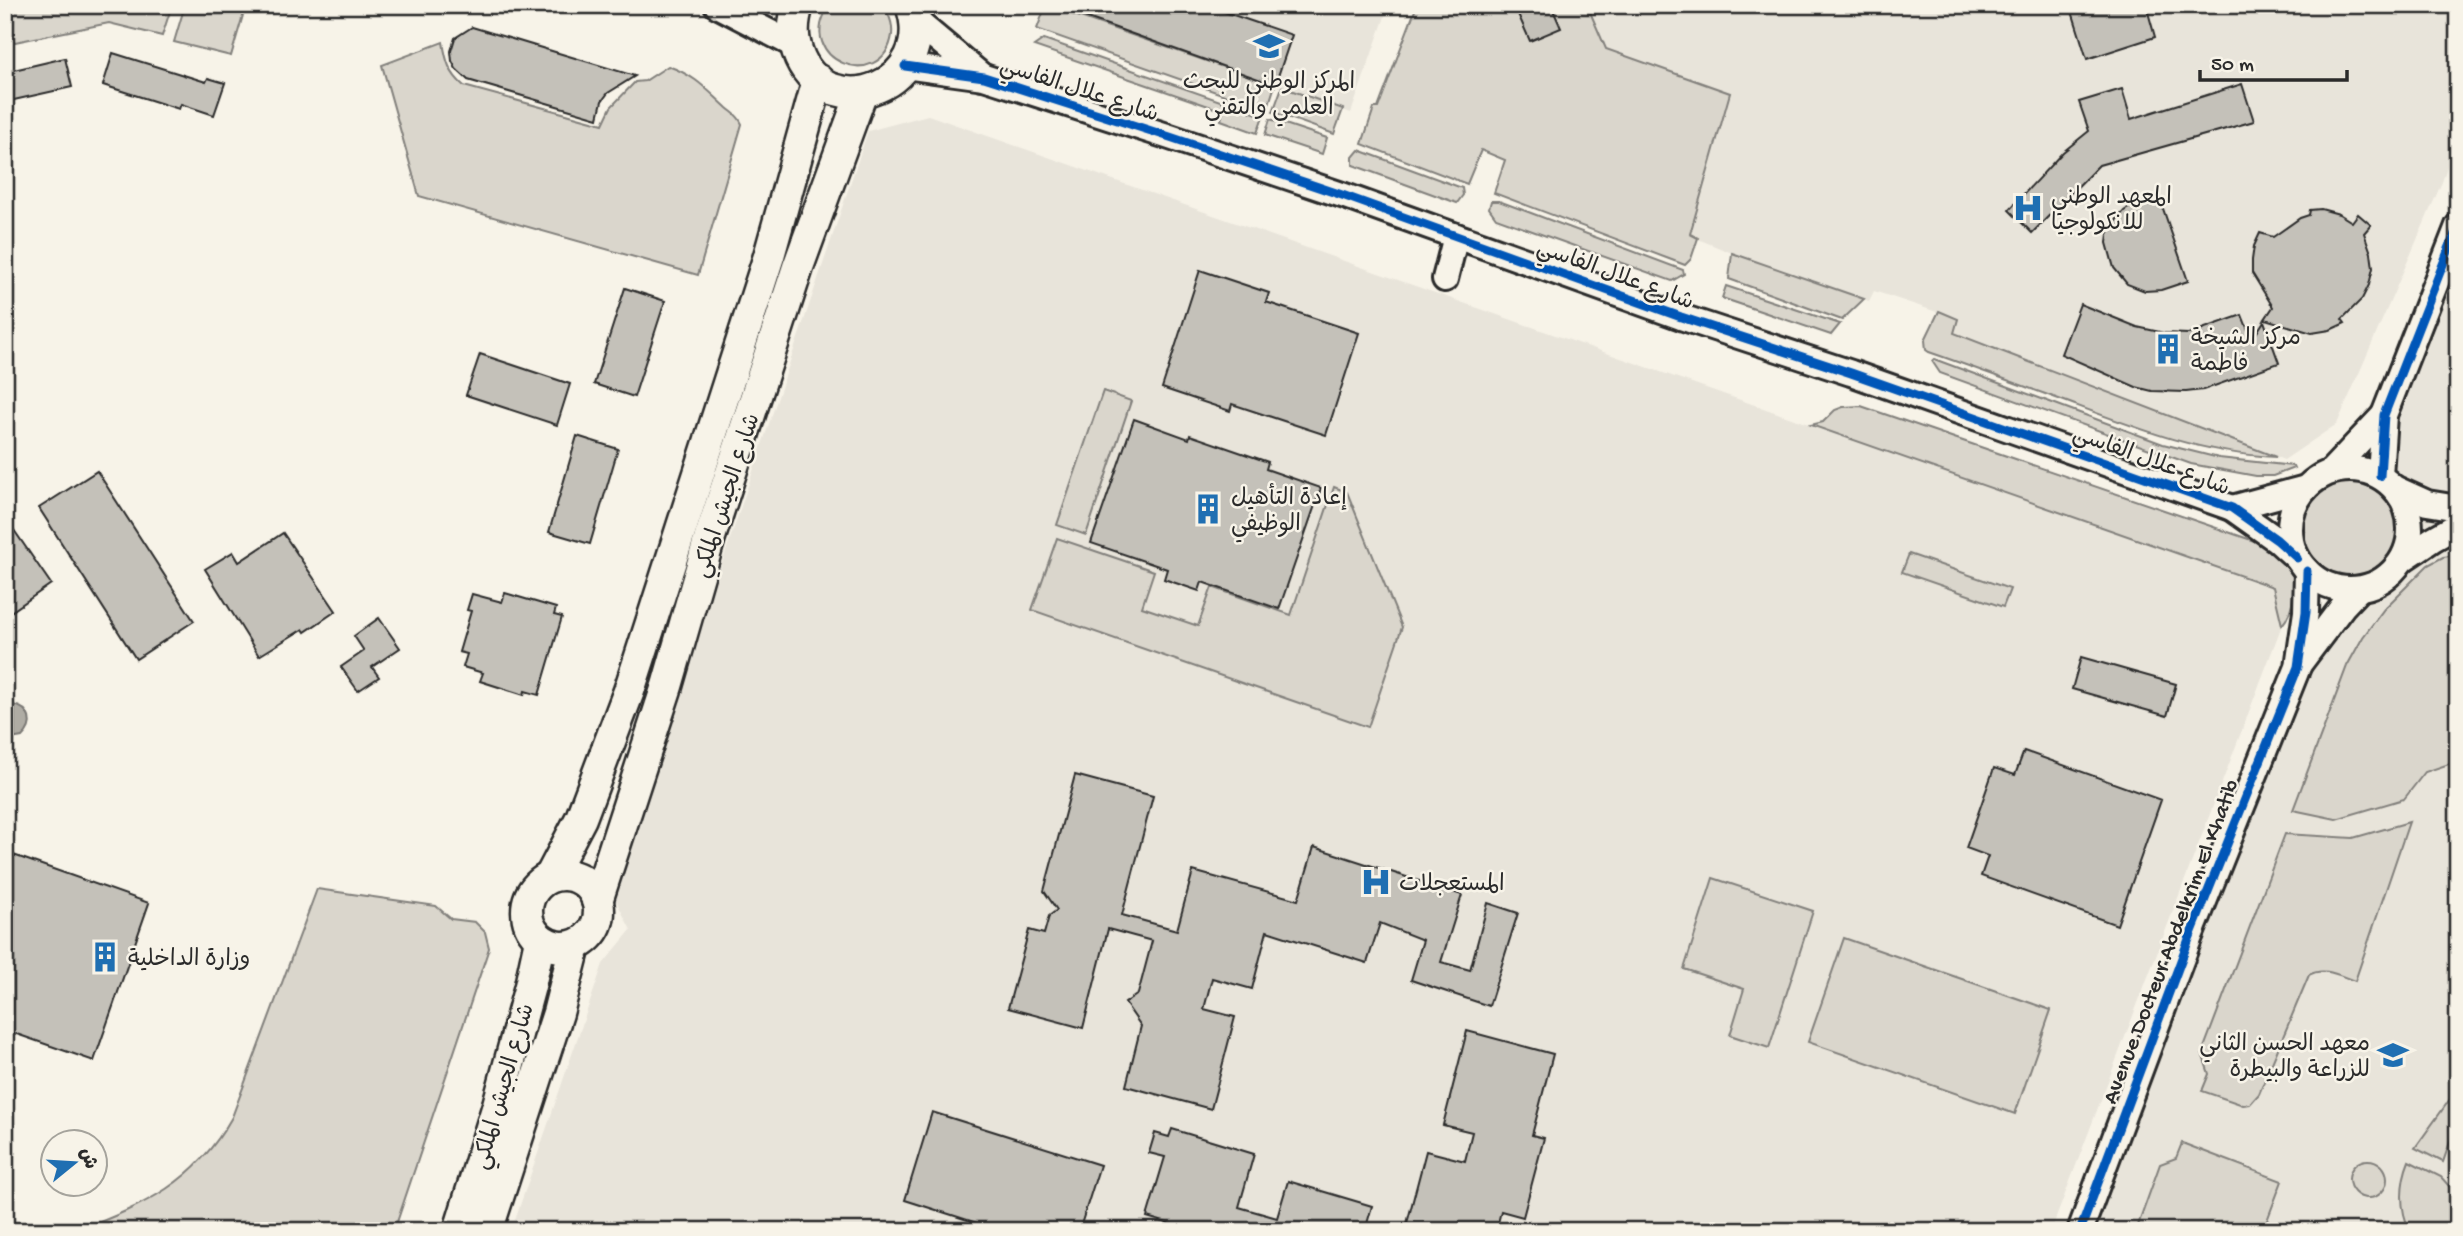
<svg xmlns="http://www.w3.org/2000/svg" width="2463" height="1236" viewBox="0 0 2463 1236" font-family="'Gochi Hand','Playpen Sans Arabic',sans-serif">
	<rect width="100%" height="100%" fill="#f7f3e8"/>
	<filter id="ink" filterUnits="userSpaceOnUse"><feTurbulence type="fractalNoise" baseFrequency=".0143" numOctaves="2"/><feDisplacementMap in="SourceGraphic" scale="14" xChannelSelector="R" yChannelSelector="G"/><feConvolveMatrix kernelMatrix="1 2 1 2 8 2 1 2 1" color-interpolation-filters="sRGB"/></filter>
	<g filter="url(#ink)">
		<g fill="#e8e4da">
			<path d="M1050 5H1389L1351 113Z"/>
			<path d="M1417 5H2458V134L2442 182 2337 424 2284 460 1953 333 1958 319 1874 291 1869 301 1732 253 1378 108Z"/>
			<path d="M928 115 2273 587 2282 625 2051 1231H514V1223L603 964 631 930 611 891 868 131Z"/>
			<path d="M2458 261V1231H2087Z"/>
		</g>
		<g fill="#dad6cc" stroke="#82807c" stroke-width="2">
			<path d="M5 5H172L162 36 109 23 5 44Z"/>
			<path d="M185 5H246L231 56 174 42Z"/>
			<path d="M830 5H881C889 13 893 24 892 35 883 94 791 61 830 5Z"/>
			<path d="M1046 5 1275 85 1267 110 1037 29Z"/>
			<path d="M1417 5H1587L1606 49 1730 93 1690 234 1698 238 1691 259 1685 265 1494 193 1505 160 1481 150 1467 184 1362 144 1374 108H1378Z"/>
			<path d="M1044 39 1263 116 1257 133 1221 120 1223 111 1034 46Z"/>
			<path d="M443 42C446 61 449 73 464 86L603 124 611 107 635 82 645 81 668 66C696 76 706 89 727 108 734 114 738 115 742 124L698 275 419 196 382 65Z"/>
			<path d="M1282 87 1343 109 1334 134 1273 112Z"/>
			<path d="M1270 119 1327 138 1322 154 1265 135Z"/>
			<path d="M1359 150 1462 188 1463 195 1457 203 1353 165V157Z"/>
			<path d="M1491 201H1499L1683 270 1684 274 1672 281 1496 218 1489 208Z"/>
			<path d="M1732 253 1864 299 1842 320 1729 279Z"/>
			<path d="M1726 286 1840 324 1831 335 1722 298Z"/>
			<path d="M1939 311 1958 319 1954 333 2276 457C2204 454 2141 430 2075 405 2026 387 1978 369 1929 352L1926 350 1925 340Z"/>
			<path d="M1934 359 2163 444 2219 458 2293 466 2294 468 2273 476H2256L2191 464 1940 373 1932 361Z"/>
			<path d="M1103 391 1131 401 1086 535 1057 525Z"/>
			<path d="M1861 406 2263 544C2270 550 2280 555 2286 561 2299 575 2294 612 2282 625L2273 587 1811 425 1823 422 1835 410 1843 407Z"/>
			<circle cx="2350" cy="529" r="47"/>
			<path d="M1334 487 1347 492 1402 627 1368 727 1032 610 1057 538 1154 571 1142 607 1198 626 1212 587 1291 615Z"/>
			<path d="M1909 554 2010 589 2003 607 1902 572Z"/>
			<path d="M2458 555V761L2425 772 2404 799 2336 819 2293 810 2347 666 2363 637 2384 609 2428 565 2443 557Z"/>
			<path d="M2409 822 2355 981C2340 976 2324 966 2309 975L2259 1094 2250 1104 2243 1105 2202 1091 2209 1074 2202 1053 2285 834 2353 838Z"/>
			<path d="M1713 878 1813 911 1769 1048 1730 1035 1744 989 1684 969Z"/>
			<path d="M317 889 436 906 451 919 475 922 485 932 489 948 394 1231H77C145 1205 195 1183 232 1117Z"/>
			<path d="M1844 938 2051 1010 2015 1114 1808 1042Z"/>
			<path d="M2458 1088V1119L2443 1162 2415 1148Z"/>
			<path d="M2182 1143 2282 1181 2263 1231H2136L2160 1164 2176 1158Z"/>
			<circle cx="2368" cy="1179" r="19"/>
			<path d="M2409 1161 2441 1177 2458 1196V1231H2410C2399 1209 2400 1183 2409 1161Z"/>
		</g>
		<path fill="#afaca4" stroke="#7a7874" stroke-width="2" d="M13 705C31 708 35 725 22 737L11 739 5 737V707Z"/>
		<g fill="#c4c1b9" stroke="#2b2b2b" stroke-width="2">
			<path d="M1057 5H1204L1292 35 1275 85 1057 7Z"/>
			<path d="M1514 5H1551L1561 28 1530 41Z"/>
			<path d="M2070 5H2146L2155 37 2087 59Z"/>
			<path d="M472 27 635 76 608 93 602 101 598 118 468 80 456 69 452 61 451 51 455 38Z"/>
			<path d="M113 53 206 82 208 78 225 83 214 115 181 104 179 109 103 85Z"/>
			<path d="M65 58 72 87 5 102V72Z"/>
			<path d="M2242 84 2254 121 2099 165 2032 233 2009 210 2063 152 2089 131 2079 102 2122 89 2131 119Z"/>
			<path d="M2159 197 2188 281 2161 290 2145 291 2127 284 2114 268 2107 243 2108 234 2112 225 2124 211 2133 205Z"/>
			<path d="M2321 209 2339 214 2352 222 2358 214 2371 225 2364 233 2371 253 2373 268 2369 285 2362 299 2342 319 2345 323 2330 330 2312 333 2265 319 2273 307 2252 273V260L2254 246 2260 233 2273 237 2300 218 2309 215 2310 210Z"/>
			<path d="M1200 270 1269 293 1266 302 1359 333 1326 435 1232 404 1230 411 1162 388Z"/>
			<path d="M625 288 665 301 634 397 594 384Z"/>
			<path d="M2080 304 2137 327 2164 333 2188 334 2242 315 2252 340 2264 321 2279 363 2203 390 2186 392 2152 391 2136 387 2061 354Z"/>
			<path d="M480 354 570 384 557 425 466 395Z"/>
			<path d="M1134 419 1189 439 1190 435 1268 462 1266 469 1321 488 1279 609 1202 582 1199 591 1164 579 1167 569 1091 543Z"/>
			<path d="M577 436 618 449 590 544 549 532Z"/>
			<path d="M97 471 194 621 136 659 39 508Z"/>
			<path d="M5 517 51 584 5 616Z"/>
			<path d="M283 533 336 611 305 632 303 629 259 656 205 569 233 552 239 562Z"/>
			<path d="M505 593 556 608 554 615 562 617 539 695 525 691 524 695 480 681 483 673 463 667 467 654 459 652 471 611 467 610 472 594 502 602Z"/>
			<path d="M379 618 400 648 372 667 379 677 358 691 341 667 364 651 354 636Z"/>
			<path d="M2081 657 2176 684 2167 716 2072 689Z"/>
			<path d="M2024 751 2161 800 2117 925 1981 876 1988 856 1966 848 1994 768 2015 775Z"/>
			<path d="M1075 775 1153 796 1122 915 1177 930 1193 871 1298 900 1314 847 1462 895 1441 962 1470 970 1488 903 1518 913 1489 1006 1411 980 1423 940 1380 923 1367 963 1267 931 1252 989 1212 978 1204 1009 1235 1017 1211 1109 1126 1086 1141 1026 1125 1003 1138 994 1152 941 1108 929 1083 1028 1008 1008 1029 930 1044 934 1049 916 1057 910 1044 891Z"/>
			<path d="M5 852 149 903 94 1061 5 1030Z"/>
			<path d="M1467 1031 1553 1054 1532 1135 1544 1138 1523 1217 1501 1211 1496 1231H1405L1426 1151 1465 1161 1472 1132 1443 1125Z"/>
			<path d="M932 1112 1100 1165 1079 1231H1002L905 1200Z"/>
			<path d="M1172 1129 1254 1154 1239 1207 1277 1218 1288 1181 1372 1206 1365 1231H1194L1147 1217 1165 1157 1149 1153 1155 1133 1169 1137Z"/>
		</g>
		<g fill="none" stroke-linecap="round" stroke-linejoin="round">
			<g stroke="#2b2b2b" stroke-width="30">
				<g id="minor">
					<path d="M717 5 794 45"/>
					<path d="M915 20 983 77"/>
					<path d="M905 66 984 77 1170 137 1345 196 1681 317 1851 373 2232 508 2277 540 2297 558"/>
					<path d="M1445 279 1456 236"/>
					<circle cx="2350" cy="529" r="60"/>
					<path d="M2332 470 2384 415"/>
					<path d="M2380 476 2384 415 2458 226"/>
					<path d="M2396 489 2427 503 2458 508"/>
					<path d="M2232 508 2302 489"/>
					<path d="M2403 559 2433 539 2458 525"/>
					<path d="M2300 663 2343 606 2359 589"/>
					<path d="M2080 1231 2189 939 2298 667 2306 612 2307 571"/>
				</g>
			</g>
			<g stroke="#2b2b2b" stroke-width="35">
				<g id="major">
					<path d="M798 5C792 24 792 40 800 58 831 126 939 85 911 5"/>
					<circle cx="563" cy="911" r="36"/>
					<path d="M550 877 581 818 629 691 769 256 818 80"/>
					<path d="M597 901 667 686 710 537 798 267 862 92"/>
					<path d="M459 1231 498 1105 530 986 540 940"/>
					<path d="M487 1231 558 1013 575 946"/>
				</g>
			</g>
			<use href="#minor" stroke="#f7f3e8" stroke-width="24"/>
			<use href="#major" stroke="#f7f3e8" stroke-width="30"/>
			<g stroke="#f7f3e8" stroke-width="13">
				<g id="cycleway">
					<path d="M905 66 984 77 1170 137 1345 196 1681 317 1851 373 2232 508 2277 540 2297 558"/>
					<path d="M2380 476 2384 415 2458 226"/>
					<path d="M2080 1231 2189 939 2298 667 2306 612 2307 571"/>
				</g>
			</g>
			<use href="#cycleway" stroke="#0057b8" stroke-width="9"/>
		</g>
	</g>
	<defs>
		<g id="university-bare" transform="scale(2.415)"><path d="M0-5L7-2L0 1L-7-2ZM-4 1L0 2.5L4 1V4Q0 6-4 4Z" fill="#1f6fb2" stroke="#f7f3e8" stroke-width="2.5" paint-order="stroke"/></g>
		<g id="hospital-bare" transform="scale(2.415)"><path d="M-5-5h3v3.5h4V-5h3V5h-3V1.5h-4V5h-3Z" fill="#1f6fb2" stroke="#f7f3e8" stroke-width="2.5" paint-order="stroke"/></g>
		<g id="building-bare" transform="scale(2.415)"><path d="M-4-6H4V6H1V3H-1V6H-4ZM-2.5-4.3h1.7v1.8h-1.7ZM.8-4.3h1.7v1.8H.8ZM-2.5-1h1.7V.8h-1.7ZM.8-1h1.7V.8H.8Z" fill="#1f6fb2" stroke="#f7f3e8" stroke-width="2.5" paint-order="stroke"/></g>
	</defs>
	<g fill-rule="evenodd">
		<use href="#university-bare" x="1269" y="46"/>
		<use href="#hospital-bare" x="2028" y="208"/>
		<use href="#building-bare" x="2168" y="349"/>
		<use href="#building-bare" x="1208" y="509"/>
		<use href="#hospital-bare" x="1376" y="882"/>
		<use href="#building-bare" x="105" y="957"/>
		<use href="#university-bare" x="2393" y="1055"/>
	</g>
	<g text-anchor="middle" stroke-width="5" stroke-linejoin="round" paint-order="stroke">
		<g font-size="23" fill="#2b2b2b" stroke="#f7f3e8" text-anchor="start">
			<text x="1269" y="88" text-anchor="middle">المركز الوطني للبحث<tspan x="1269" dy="26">العلمي والتقني</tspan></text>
			<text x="2051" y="203">المعهد الوطني<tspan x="2051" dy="26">للانكولوجيا</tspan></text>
			<text x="2191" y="344">مركز الشيخة<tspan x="2191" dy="26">فاطمة</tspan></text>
			<text x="1231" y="504">إعادة التأهيل<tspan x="1231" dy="26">الوظيفي</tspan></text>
			<text x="1399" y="890">المستعجلات</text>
			<text x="128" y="965">وزارة الداخلية</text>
			<text x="2370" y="1050" text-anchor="end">معهد الحسن الثاني<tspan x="2370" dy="26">للزراعة والبيطرة</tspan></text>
		</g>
		<g font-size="23" fill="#2b2b2b" stroke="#f7f3e8">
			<text transform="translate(1080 88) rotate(18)" y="8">شارع علال الفاسي</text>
			<text transform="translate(1616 273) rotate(20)" y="8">شارع علال الفاسي</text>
			<text transform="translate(2152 459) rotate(20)" y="8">شارع علال الفاسي</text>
			<text transform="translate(725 495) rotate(-72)" y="8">شارع الجيش الملكي</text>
			<text transform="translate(2169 941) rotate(-69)" y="8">Avenue Docteur Abdelkrim El Khatib</text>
			<text transform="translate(502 1086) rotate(-74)" y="8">شارع الجيش الملكي</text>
		</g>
	</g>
	<rect width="2463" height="1236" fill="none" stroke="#f7f3e8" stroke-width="28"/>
	<rect x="14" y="14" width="2435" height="1208" fill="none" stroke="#2b2b2b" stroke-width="2.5" filter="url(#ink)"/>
	<g transform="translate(74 1163) rotate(72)"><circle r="33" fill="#f7f3e8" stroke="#a5a39c" stroke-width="2"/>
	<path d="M0-5L12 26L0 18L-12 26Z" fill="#1f6fb2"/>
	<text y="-10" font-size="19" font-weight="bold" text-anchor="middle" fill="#2b2b2b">ش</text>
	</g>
	<path d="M2200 70v10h147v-10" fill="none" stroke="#2b2b2b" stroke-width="3.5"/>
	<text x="2211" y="70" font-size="21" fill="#2b2b2b" stroke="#f7f3e8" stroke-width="5" paint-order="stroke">50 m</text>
</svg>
